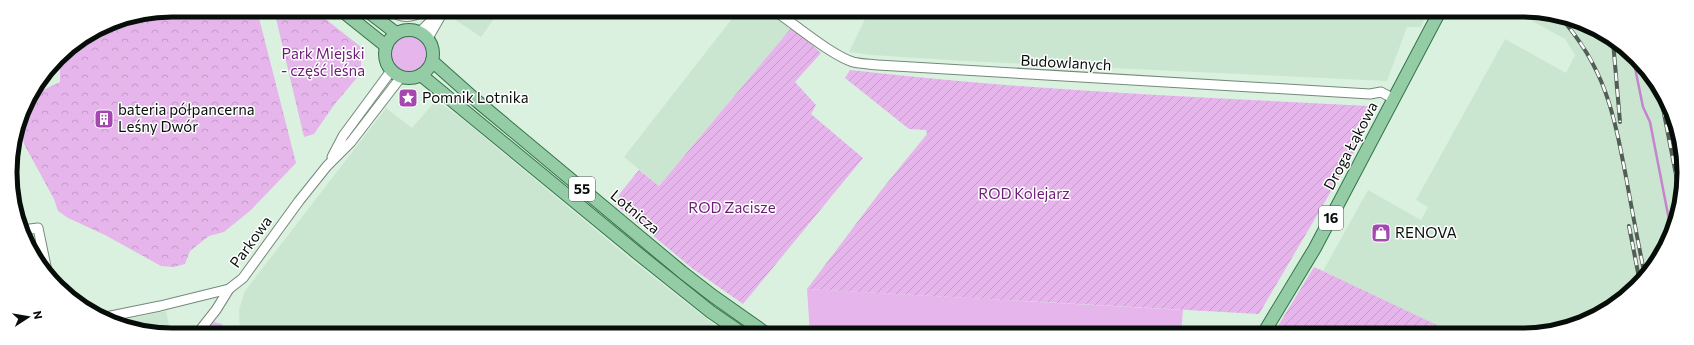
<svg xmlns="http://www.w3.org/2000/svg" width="1694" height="345" viewBox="0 0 1694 345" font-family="Commissioner,sans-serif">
	<defs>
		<pattern id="park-crowns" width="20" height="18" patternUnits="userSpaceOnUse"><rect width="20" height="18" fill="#e6b5eb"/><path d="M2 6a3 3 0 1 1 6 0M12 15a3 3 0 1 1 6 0" fill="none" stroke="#c49ac8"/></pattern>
		<pattern id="garden-furrows" width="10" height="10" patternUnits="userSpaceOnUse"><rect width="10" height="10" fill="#e6b5eb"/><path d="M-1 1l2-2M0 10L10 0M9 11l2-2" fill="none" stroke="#c49ac8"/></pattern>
	</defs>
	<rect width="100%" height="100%" fill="#dbf1e0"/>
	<g fill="#cae6d0">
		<path d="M456 10H500L481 37 451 17Z"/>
		<path d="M738 11H766L792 27 659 186 624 157Z"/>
		<path d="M869 11H1428L1421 27H1407L1387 81 964 61 872 55 849 52Z"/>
		<path d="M1532 11H1542L1603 32 1650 73 1678 130 1683 193 1667 245 1636 288 1593 318 1532 335H1458L1323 271 1368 190 1421 220 1428 207 1416 200 1505 39 1566 73 1575 55 1565 39 1532 21 1533 19 1529 16Z"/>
		<path d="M436 100 461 118 633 261 726 334H240L239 310 245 291 386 108 412 128Z"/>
		<path d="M166 311 171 334H152L114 322Z"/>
	</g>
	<g fill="#e6b5eb">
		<circle cx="409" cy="53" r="18"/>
		<path d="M807 289 1183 310 1181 334H810Z"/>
		<path d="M214 322 222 324 225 334H204Z"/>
	</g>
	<g fill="url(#park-crowns)">
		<path d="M173 10H257L296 163 251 210 224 232 209 236 190 251 185 264 174 267 161 266 105 235 68 218 58 211 54 199 24 144 20 119 22 110 38 87 43 90 60 82V66L55 62 58 57 111 22Z"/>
		<path d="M274 10H314L361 47V73L334 105 314 134 304 137Z"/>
	</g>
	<g fill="url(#garden-furrows)">
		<path d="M792 27 821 53 795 82 816 105 811 114 863 158 743 304 693 269 615 204 621 192 639 170 659 186Z"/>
		<path d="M850 70C1022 90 1196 97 1369 106L1373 110 1353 154 1259 314 807 289 883 188 927 134 926 130 909 129 845 78Z"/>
		<path d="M1314 267 1323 271 1458 335 1273 334Z"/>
	</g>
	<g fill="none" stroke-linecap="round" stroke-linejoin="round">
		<path stroke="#c585cd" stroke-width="2.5" d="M1633 58 1643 107 1650 122 1671 230"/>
		<g stroke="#758979" stroke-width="11">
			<g id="minor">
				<path d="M390 10C401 19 413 18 425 10"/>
				<path d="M775 11C796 25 831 55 853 62 861 64 870 64 878 65L1370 94 1381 92 1394 99"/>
				<path d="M420 32 438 14"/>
				<path d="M428 38 444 10"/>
				<path d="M332 157 343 136 391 71"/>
				<path d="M22 230 38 228 48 276"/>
				<path d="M101 318 160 306 229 289"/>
				<path d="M197 334 216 310 229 289 243 278 299 201 327 166 351 142 401 77"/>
			</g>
		</g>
		<g stroke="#347348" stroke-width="14">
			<g id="major">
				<path d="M341 10 386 46"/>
				<path d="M366 10 396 33"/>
				<circle cx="409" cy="54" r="24"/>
				<path d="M432 61 478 102 682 272 713 296 767 334"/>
				<path d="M421 75 636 252 711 312 743 334"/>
				<path d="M1263 334 1315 248 1440 11"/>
			</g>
		</g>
		<use href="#minor" stroke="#fff" stroke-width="9"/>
		<use href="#major" stroke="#94cca6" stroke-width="12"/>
		<g stroke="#525e55" stroke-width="4">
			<g id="rail">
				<path d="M1560 17C1605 67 1614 114 1626 177 1632 210 1638 243 1645 276"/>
				<path d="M1613 41 1620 122"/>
				<path d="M1660 93 1681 200"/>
				<path d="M1629 226 1640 283"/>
			</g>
		</g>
		<use href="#rail" stroke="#fff" stroke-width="2.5" stroke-dasharray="8" stroke-linecap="butt"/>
	</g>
	<defs>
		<g id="sight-square" transform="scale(1)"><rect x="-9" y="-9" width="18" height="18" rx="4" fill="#a547b1" stroke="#fff"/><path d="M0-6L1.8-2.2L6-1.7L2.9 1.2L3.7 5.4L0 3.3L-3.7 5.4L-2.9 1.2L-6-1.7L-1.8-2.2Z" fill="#fff"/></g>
		<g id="building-square" transform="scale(1)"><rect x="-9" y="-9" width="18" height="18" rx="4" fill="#a547b1" stroke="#fff"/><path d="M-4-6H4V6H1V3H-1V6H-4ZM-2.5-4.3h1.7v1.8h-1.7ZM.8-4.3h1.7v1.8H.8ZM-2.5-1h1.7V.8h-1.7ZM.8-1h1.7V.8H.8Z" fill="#fff"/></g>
		<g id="shop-square" transform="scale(1)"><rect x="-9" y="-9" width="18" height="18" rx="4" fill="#a547b1" stroke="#fff"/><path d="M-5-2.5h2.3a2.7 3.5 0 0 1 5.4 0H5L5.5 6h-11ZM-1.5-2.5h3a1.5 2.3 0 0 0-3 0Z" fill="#fff"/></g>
	</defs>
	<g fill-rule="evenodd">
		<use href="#sight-square" x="408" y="98"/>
		<use href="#building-square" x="104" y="119"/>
		<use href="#shop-square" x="1381" y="233"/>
	</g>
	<g text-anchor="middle" stroke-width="3" stroke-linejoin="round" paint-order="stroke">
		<g fill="#fff" stroke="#515653" stroke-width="1">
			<rect x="569" y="177" width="26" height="24" rx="3"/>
			<rect x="1319" y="206" width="24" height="24" rx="3"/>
		</g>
		<g font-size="14" font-weight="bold" fill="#070e09">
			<text x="582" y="194">55</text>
			<text x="1331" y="223">16</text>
		</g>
		<g font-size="15" fill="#6b1d74" stroke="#fff">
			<text x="323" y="59">Park Miejski<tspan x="323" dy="17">- część leśna</tspan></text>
			<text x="1024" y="199">ROD Kolejarz</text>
			<text x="732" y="213">ROD Zacisze</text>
		</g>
		<g font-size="15" fill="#070e09" stroke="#fff">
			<text transform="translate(1066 63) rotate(3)" y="5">Budowlanych</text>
			<text transform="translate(1351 146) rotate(-62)" y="5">Droga Łąkowa</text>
			<text transform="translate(635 212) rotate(40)" y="5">Lotnicza</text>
			<text transform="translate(251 242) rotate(-54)" y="5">Parkowa</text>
		</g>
		<g font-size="15" fill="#070e09" stroke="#fff" text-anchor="start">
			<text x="422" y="103">Pomnik Lotnika</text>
			<text x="118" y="115">bateria półpancerna<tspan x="118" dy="17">Leśny Dwór</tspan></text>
			<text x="1395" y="238">RENOVA</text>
		</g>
	</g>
	<path d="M0 0H1694V345H0ZM172 17H1522A155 155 0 0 1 1677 172V173A155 155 0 0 1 1522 328H172A155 155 0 0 1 17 173V172A155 155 0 0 1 172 17Z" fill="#fff" fill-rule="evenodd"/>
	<path fill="none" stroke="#070e09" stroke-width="5" d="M172 17H1522A155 155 0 0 1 1677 172V173A155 155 0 0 1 1522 328H172A155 155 0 0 1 17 173V172A155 155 0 0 1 172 17Z"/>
	<g transform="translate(28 317) rotate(78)" stroke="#ffffff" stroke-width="3" paint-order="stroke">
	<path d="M0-3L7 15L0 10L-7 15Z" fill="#070e09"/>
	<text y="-6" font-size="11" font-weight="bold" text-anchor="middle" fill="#070e09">N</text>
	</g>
</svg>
